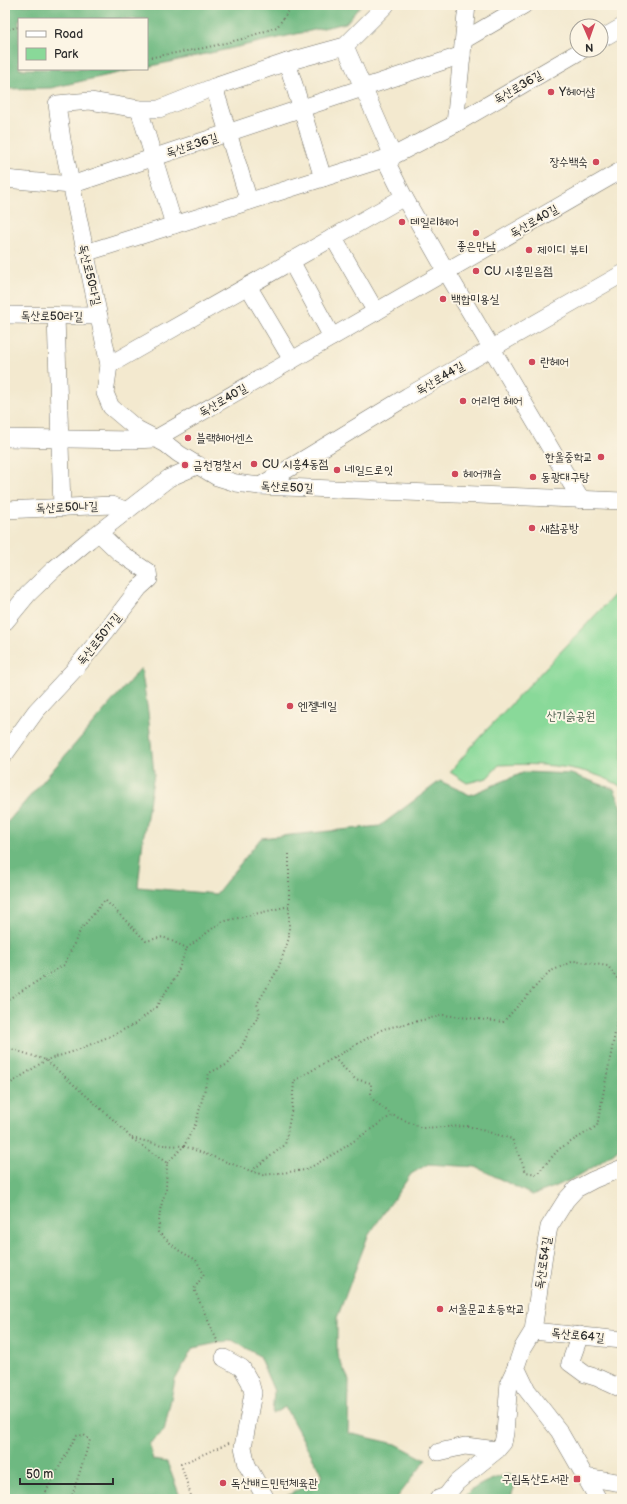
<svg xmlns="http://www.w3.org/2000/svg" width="627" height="1504" viewBox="0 0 627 1504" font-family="'Balsamiq Sans','Poor Story',sans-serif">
	<rect width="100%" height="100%" fill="#fcf5e5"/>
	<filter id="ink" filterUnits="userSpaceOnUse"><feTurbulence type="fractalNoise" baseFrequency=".025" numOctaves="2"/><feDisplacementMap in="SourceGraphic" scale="8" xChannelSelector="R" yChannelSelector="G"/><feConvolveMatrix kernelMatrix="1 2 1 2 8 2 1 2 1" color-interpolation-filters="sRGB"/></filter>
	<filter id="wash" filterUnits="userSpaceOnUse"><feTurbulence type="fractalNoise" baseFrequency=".012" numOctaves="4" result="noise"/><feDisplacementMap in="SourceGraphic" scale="16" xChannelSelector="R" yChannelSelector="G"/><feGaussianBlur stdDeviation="0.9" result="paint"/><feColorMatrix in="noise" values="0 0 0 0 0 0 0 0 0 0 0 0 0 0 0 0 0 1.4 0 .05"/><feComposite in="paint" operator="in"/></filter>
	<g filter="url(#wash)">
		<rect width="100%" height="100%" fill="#f3e9cf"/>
		<path fill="#89d999" stroke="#5a8262" d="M622 587V787C586 765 540 763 499 765L487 778 467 783 450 772 478 739Z"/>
		<g fill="#6eb981" stroke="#4c7256">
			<path d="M5 5H361L346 23 147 67V19H19V69H136L51 88 5 89Z"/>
			<path d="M141 668 148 712 154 774 143 840 138 887 216 894 261 838 380 826 440 781 470 795 525 772 571 774 614 789 622 807V1146C595 1169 566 1184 532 1195L476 1167 428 1164 411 1174 368 1236 337 1318V1355L349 1380 348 1433 396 1444 426 1460 396 1499H285V1497L323 1476 285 1407 272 1414 274 1391 259 1356 232 1340 193 1348 175 1380 164 1431 149 1444 153 1460 167 1462 181 1499H5V825Z"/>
			<path d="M509 1474 518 1477 510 1499H462C473 1486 493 1478 509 1474Z"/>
		</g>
	</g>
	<g filter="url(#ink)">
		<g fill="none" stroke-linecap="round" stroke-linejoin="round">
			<g stroke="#716e64" stroke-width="18">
				<g id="minor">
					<path d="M386 5 345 46 287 62 214 87 159 109H139L90 101 57 104 62 140 109 365 105 393 111 407 137 429 166 444 179 454 217 477 236 483 260 486 622 501"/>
					<path d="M601 39 622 27"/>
					<path d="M464 40 524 5"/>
					<path d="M345 46 393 156 388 165 404 197 446 271 581 500"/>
					<path d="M287 62 323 178"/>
					<path d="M214 87 249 201"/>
					<path d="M139 109 174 225"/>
					<path d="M455 124 467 5"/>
					<path d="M5 179 71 185 462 55"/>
					<path d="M333 237 376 312"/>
					<path d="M85 253 393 156 455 124 582 50"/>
					<path d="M291 261 332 337"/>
					<path d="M248 286 292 360"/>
					<path d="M5 315 99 316"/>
					<path d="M56 316 62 508"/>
					<path d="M109 365 404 197"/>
					<path d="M5 438 133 440 155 439 622 170"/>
					<path d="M260 486 408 396 622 274"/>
					<path d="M5 510 112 505 127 511"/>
					<path d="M5 622 28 594 54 569 89 540 169 478 199 465"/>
					<path d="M5 754 36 711 74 670 107 630 139 588 149 579 148 572 120 553 99 533"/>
					<path d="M533 1331 622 1340"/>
					<path d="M580 1335 570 1363 585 1374 598 1378 622 1389"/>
					<path d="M224 1358 242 1368 250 1382 253 1393 243 1447 247 1465 266 1499"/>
					<path d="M439 1452 465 1446 497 1450"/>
					<path d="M585 1477 622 1483"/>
					<path d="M438 1499 446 1496 457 1482 497 1450 503 1443 505 1433 509 1382 516 1367"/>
					<path d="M598 1499 559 1431 527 1390 516 1367 522 1349 533 1331 544 1254 549 1227 566 1200 576 1189 593 1180 622 1168"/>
				</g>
			</g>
			<g stroke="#716e64" stroke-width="2" stroke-dasharray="1 3" stroke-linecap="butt">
				<path d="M5 30 19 27"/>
				<path d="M147 58 204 48 242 39 277 27 293 5"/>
				<path d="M5 1001 64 965 81 929 105 900 146 941 163 937 187 948 221 922 289 906V853"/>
				<path d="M5 1047 46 1060 118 1124 131 1138 167 1163 166 1189 160 1210 158 1232 178 1250 196 1260 204 1274 194 1289 219 1345"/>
				<path d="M334 1058 355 1079 371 1083V1098L392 1115"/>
				<path d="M5 1087 46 1060 75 1051 115 1034 135 1024 156 1007 176 976 187 948"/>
				<path d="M132 1138 162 1145 184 1146 196 1123 209 1073 228 1064 242 1046 251 1027 260 1014 257 1004 278 969 289 938V906"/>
				<path d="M167 1163 184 1146 251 1171 285 1145 292 1107 294 1081 383 1029 444 1015 503 1022 549 972 574 961 608 966 622 985"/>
				<path d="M251 1171 263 1175 306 1170 342 1149 392 1115 422 1128 468 1126 512 1139 526 1172 537 1174 559 1149 597 1126 622 997"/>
				<path d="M42 1499 76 1436 84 1435 90 1440 71 1499"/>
				<path d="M192 1499 181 1464 229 1443"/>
			</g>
			<use href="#minor" stroke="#fff" stroke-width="17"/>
		</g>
	</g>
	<g fill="#d1495b" stroke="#fcf5e5" stroke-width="1.5">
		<circle cx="551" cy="92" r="4"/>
		<circle cx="596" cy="162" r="4"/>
		<circle cx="402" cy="222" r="4"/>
		<circle cx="476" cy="233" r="4"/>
		<circle cx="529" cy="250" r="4"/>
		<circle cx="476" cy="271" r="4"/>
		<circle cx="443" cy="299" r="4"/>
		<circle cx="532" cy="362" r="4"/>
		<circle cx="463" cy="401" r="4"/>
		<circle cx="188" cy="438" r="4"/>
		<circle cx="601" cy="457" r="4"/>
		<circle cx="254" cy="464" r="4"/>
		<circle cx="185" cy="465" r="4"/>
		<circle cx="337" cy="470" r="4"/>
		<circle cx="455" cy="474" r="4"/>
		<circle cx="533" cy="477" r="4"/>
		<circle cx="532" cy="528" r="4"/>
		<circle cx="290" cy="706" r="4"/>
		<circle cx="440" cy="1309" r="4"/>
		<rect x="573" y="1475" width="8" height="8" rx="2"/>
		<circle cx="223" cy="1483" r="4"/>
	</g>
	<g text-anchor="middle" stroke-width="4" stroke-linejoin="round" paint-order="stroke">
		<g font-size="12" fill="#2b2b2b" stroke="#fcf5e5">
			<text transform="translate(518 87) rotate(-30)" y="4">독산로36길</text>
			<text transform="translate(192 145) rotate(-18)" y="4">독산로36길</text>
			<text transform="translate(534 221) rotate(-30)" y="4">독산로40길</text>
			<text transform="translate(90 275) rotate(77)" y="4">독산로50다길</text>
			<text transform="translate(52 316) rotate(1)" y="4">독산로50라길</text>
			<text transform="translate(440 378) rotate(-30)" y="4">독산로44길</text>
			<text transform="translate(223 400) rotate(-30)" y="4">독산로40길</text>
			<text transform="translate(287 487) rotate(3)" y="4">독산로50길</text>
			<text transform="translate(67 507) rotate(-2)" y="4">독산로50나길</text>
			<text transform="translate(99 639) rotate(-51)" y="4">독산로50가길</text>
			<text transform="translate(543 1263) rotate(-81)" y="4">독산로54길</text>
			<text transform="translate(578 1335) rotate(6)" y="4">독산로64길</text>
		</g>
		<g font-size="12" fill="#2b2b2b" stroke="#fcf5e5" text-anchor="start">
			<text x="559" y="96">Y헤어샵</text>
			<text x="588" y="166" text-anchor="end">장수백숙</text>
			<text x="410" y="226">데일리헤어</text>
			<text x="476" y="250" text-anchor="middle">좋은만남</text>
			<text x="537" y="254">제이디 뷰티</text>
			<text x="484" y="275">CU 시흥믿음점</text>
			<text x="451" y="303">백합미용실</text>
			<text x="540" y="366">란헤어</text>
			<text x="471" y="405">어리연 헤어</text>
			<text x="196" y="442">블랙헤어센스</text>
			<text x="593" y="461" text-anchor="end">한울중학교</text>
			<text x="262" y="468">CU 시흥4동점</text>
			<text x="193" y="469">금천경찰서</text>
			<text x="345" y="474">네일드로잇</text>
			<text x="463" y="478">헤어캐슬</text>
			<text x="541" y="481">동광대구탕</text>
			<text x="540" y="532">새참공방</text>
			<text x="298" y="710">엔젤네일</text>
			<text x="448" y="1313">서울문교초등학교</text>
			<text x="569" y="1483" text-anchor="end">구립독산도서관</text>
			<text x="231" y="1487">독산배드민턴체육관</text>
		</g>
		<g font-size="12" fill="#425646" stroke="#fcf5e5">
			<text x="571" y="720">산기슭공원</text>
		</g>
	</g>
	<rect width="627" height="1504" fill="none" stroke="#fcf5e5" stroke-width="20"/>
	<rect x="18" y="18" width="130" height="52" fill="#fcf5e5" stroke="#a8a49b"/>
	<rect x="26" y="31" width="20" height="6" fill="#ffffff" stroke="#a8a49b"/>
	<text x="54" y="38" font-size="12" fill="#2b2b2b">Road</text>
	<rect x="26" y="48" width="20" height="12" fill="#89d999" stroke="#a8a49b"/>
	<text x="54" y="58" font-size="12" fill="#2b2b2b">Park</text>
	<g transform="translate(589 38) rotate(178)"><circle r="19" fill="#fcf5e5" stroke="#a8a49b"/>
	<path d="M0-3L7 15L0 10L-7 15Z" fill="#d1495b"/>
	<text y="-6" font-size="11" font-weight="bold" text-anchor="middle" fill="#2b2b2b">N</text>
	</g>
	<path d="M20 1478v6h93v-6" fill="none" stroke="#2b2b2b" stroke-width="2"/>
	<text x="26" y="1478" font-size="12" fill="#2b2b2b" stroke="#fcf5e5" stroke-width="3" paint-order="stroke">50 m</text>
</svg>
